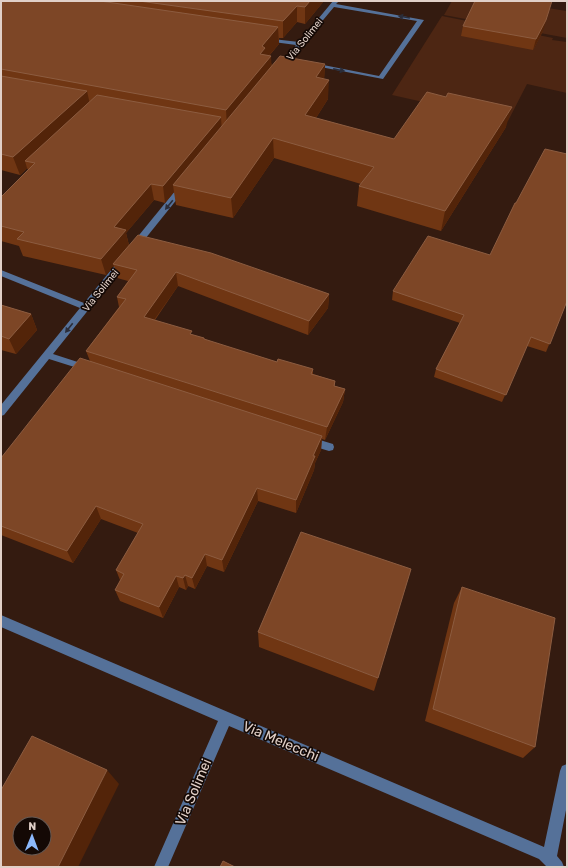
<svg xmlns="http://www.w3.org/2000/svg" width="568" height="868" viewBox="0 0 568 868" font-family="Rubik,sans-serif">
	<rect width="100%" height="100%" fill="#341b10"/>
	<g fill="#4d2613">
		<path d="M452 1H506L566 11 567 10V38L444 15Z"/>
		<path d="M442 16 553 38 552 40 567 42V93L527 84 508 121 392 95Z"/>
	</g>
	<g fill="none" stroke-linecap="round" stroke-linejoin="round">
		<g fill="#557199" fill-rule="evenodd">
			<path d="M333 1H339L336 4 424 20 383 79 310 65 313 63 379 76 417 21 334 7 283 68 278 67 296 45 266 41 263 39 264 38 299 42Z"/>
			<path d="M179 186H185L186 188 137 249H131V245Z"/>
			<path d="M123 258 127 261 126 263 53 354 90 366 92 368 90 370 87 371 49 359 4 415 1 416V405L80 308 1 276V270L84 303 120 259Z"/>
			<path d="M310 437 333 444 334 447 333 450 329 451 306 444 305 441 306 438Z"/>
			<path d="M1 615 544 847 560 771 562 766 567 764V805L557 856 562 862 564 867H547L539 859 229 726 168 867H154L218 721 1 627Z"/>
		</g>
	</g>
	<g fill="#703613">
		<path d="M1 1H324L305 24 297 22 283 38H279V44L269 56 272 66 325 64 324 79 328 99 316 118 394 139 506 127 441 231 357 206 359 186 361 184 274 158 233 218 176 205 174 192 165 203 154 200 126 233 129 245 329 294 328 308 308 335 178 286 155 320 205 340 277 362 313 369V374L335 381V386L345 389 343 402 325 440 322 439 321 450 315 463 314 470 296 513 258 501 224 572 207 566 195 589 188 586 186 590 179 587 163 618 120 601 115 590 120 580 116 570 138 533 101 519 73 563 1 535V458L90 361 86 351 119 307 117 297 128 281 117 278 114 266 106 275 23 256 19 246 1 241V197L28 170 27 168 20 175 1 170Z"/>
		<path d="M463 26 543 31 533 50 461 36Z"/>
		<path d="M490 255 567 301 546 352 527 346 502 402 434 377 436 369 460 323 392 300 393 291Z"/>
		<path d="M1 305 31 314 37 330 16 354 1 350Z"/>
		<path d="M462 587 535 747 523 758 425 721 454 603Z"/>
		<path d="M258 632 378 678 374 691 259 647Z"/>
	</g>
	<g fill="#532409">
		<path d="M310 1H324L305 24V7Z"/>
		<path d="M552 1 543 31 533 50 536 39Z"/>
		<path d="M297 6V22L283 38V21Z"/>
		<path d="M278 27 279 44 265 60 271 56 272 73 227 127 226 110 260 54 262 46Z"/>
		<path d="M325 64 324 83 316 77Z"/>
		<path d="M329 80 328 99 305 135V115Z"/>
		<path d="M87 91 91 109 25 161 27 168 20 175 13 157Z"/>
		<path d="M512 107 506 127 441 231 445 211Z"/>
		<path d="M221 117 222 133 173 185 174 192 165 203 163 186Z"/>
		<path d="M273 138 274 158 233 218 231 198Z"/>
		<path d="M151 184 154 200 126 233 129 246 113 264 114 266 106 275 101 259 114 227Z"/>
		<path d="M176 272 178 286 147 330 144 317Z"/>
		<path d="M329 294 328 308 308 335 309 321Z"/>
		<path d="M31 314 37 330 16 354 9 339Z"/>
		<path d="M345 389 343 402 325 440 327 427Z"/>
		<path d="M322 436 321 450 315 463 314 470 296 513V500L313 456Z"/>
		<path d="M257 488 258 501 224 572 222 560Z"/>
		<path d="M96 506 101 519 73 563 67 551Z"/>
		<path d="M205 554 207 566 195 589 192 578Z"/>
		<path d="M185 575 188 586 186 590 183 578Z"/>
		<path d="M176 576 179 587 163 618 159 607Z"/>
		<path d="M107 770 119 784 78 867H58Z"/>
	</g>
	<g fill="#7d4626" stroke="#8c5c40" fill-rule="evenodd">
		<path d="M1 1H100L278 27 262 46 265 48 260 54 271 56 226 110 1 69Z"/>
		<path d="M139 1H310L305 7 297 6 283 21Z"/>
		<path d="M475 1H552L546 20 536 39 463 26Z"/>
		<path d="M280 56 325 64 316 77 329 80 305 115 394 139 427 92 446 97 448 93 512 107 445 211 359 186 374 167 273 138 231 198 173 185Z"/>
		<path d="M1 76 87 91 13 157 1 154Z"/>
		<path d="M97 95 221 117 163 186 151 184 114 227 126 230 101 259 17 239 24 232 1 226V197L35 163 25 161Z"/>
		<path d="M545 149 567 154V301L550 344 531 337 506 395 436 369 464 315 393 291 428 236 490 255 515 203H516Z"/>
		<path d="M138 235 211 253 329 294 309 321 176 272 144 317 192 331 190 334 204 338V339L277 362 278 359 313 369 311 374 335 381 334 386 345 389 327 427 86 351 126 299 117 297 137 270 113 264Z"/>
		<path d="M1 305 31 314 9 339 1 336Z"/>
		<path d="M80 358 322 436 313 456H315L296 500 257 488 222 560 205 554 192 578 185 575 183 578 176 576 159 607 115 590 124 574 116 570 143 524 96 506 67 551 1 526V458Z"/>
		<path d="M301 532 411 569 378 678 258 632Z"/>
		<path d="M462 587 555 618 535 747 433 709Z"/>
		<path d="M32 736 107 770 58 867H1V790ZM20 824H44V848H20Z"/>
		<path d="M223 861 235 867H220Z"/>
	</g>
	<defs><path id="oneway-solid" d="M-6-.8H1V-3.2L6.5 0L1 3.2V.8H-6Z"/></defs>
	<g fill="#2b2d39">
		<use href="#oneway-solid" transform="translate(404 17) rotate(-170)"/>
		<use href="#oneway-solid" transform="translate(339 70) rotate(11)"/>
		<use href="#oneway-solid" transform="translate(169 205) rotate(129)"/>
		<use href="#oneway-solid" transform="translate(69 328) rotate(128)"/>
	</g>
	<g text-anchor="middle" stroke-width="3.5" stroke-linejoin="round" paint-order="stroke">
		<g font-size="10" fill="#e1d0c8" stroke="#140905">
			<text transform="translate(304 39) rotate(-51)" y="4">Via Solimei</text>
			<text transform="translate(100 290) rotate(-51)" y="4">Via Solimei</text>
		</g>
		<g font-size="14" fill="#e1d0c8" stroke="#140905">
			<text transform="translate(281 741) rotate(23)" y="5">Via Melecchi</text>
			<text transform="translate(193 792) rotate(-67)" y="5">Via Solimei</text>
		</g>
	</g>
	<rect width="568" height="868" fill="none" stroke="#e1d0c8" stroke-width="4"/>
	<g transform="translate(32 836) rotate(1)"><circle r="19" fill="#140905" stroke="#665953"/>
	<path d="M0-3L7 15L0 10L-7 15Z" fill="#8cb9fc"/>
	<text y="-6" font-size="11" font-weight="bold" text-anchor="middle" fill="#e1d0c8">N</text>
	</g>
</svg>
